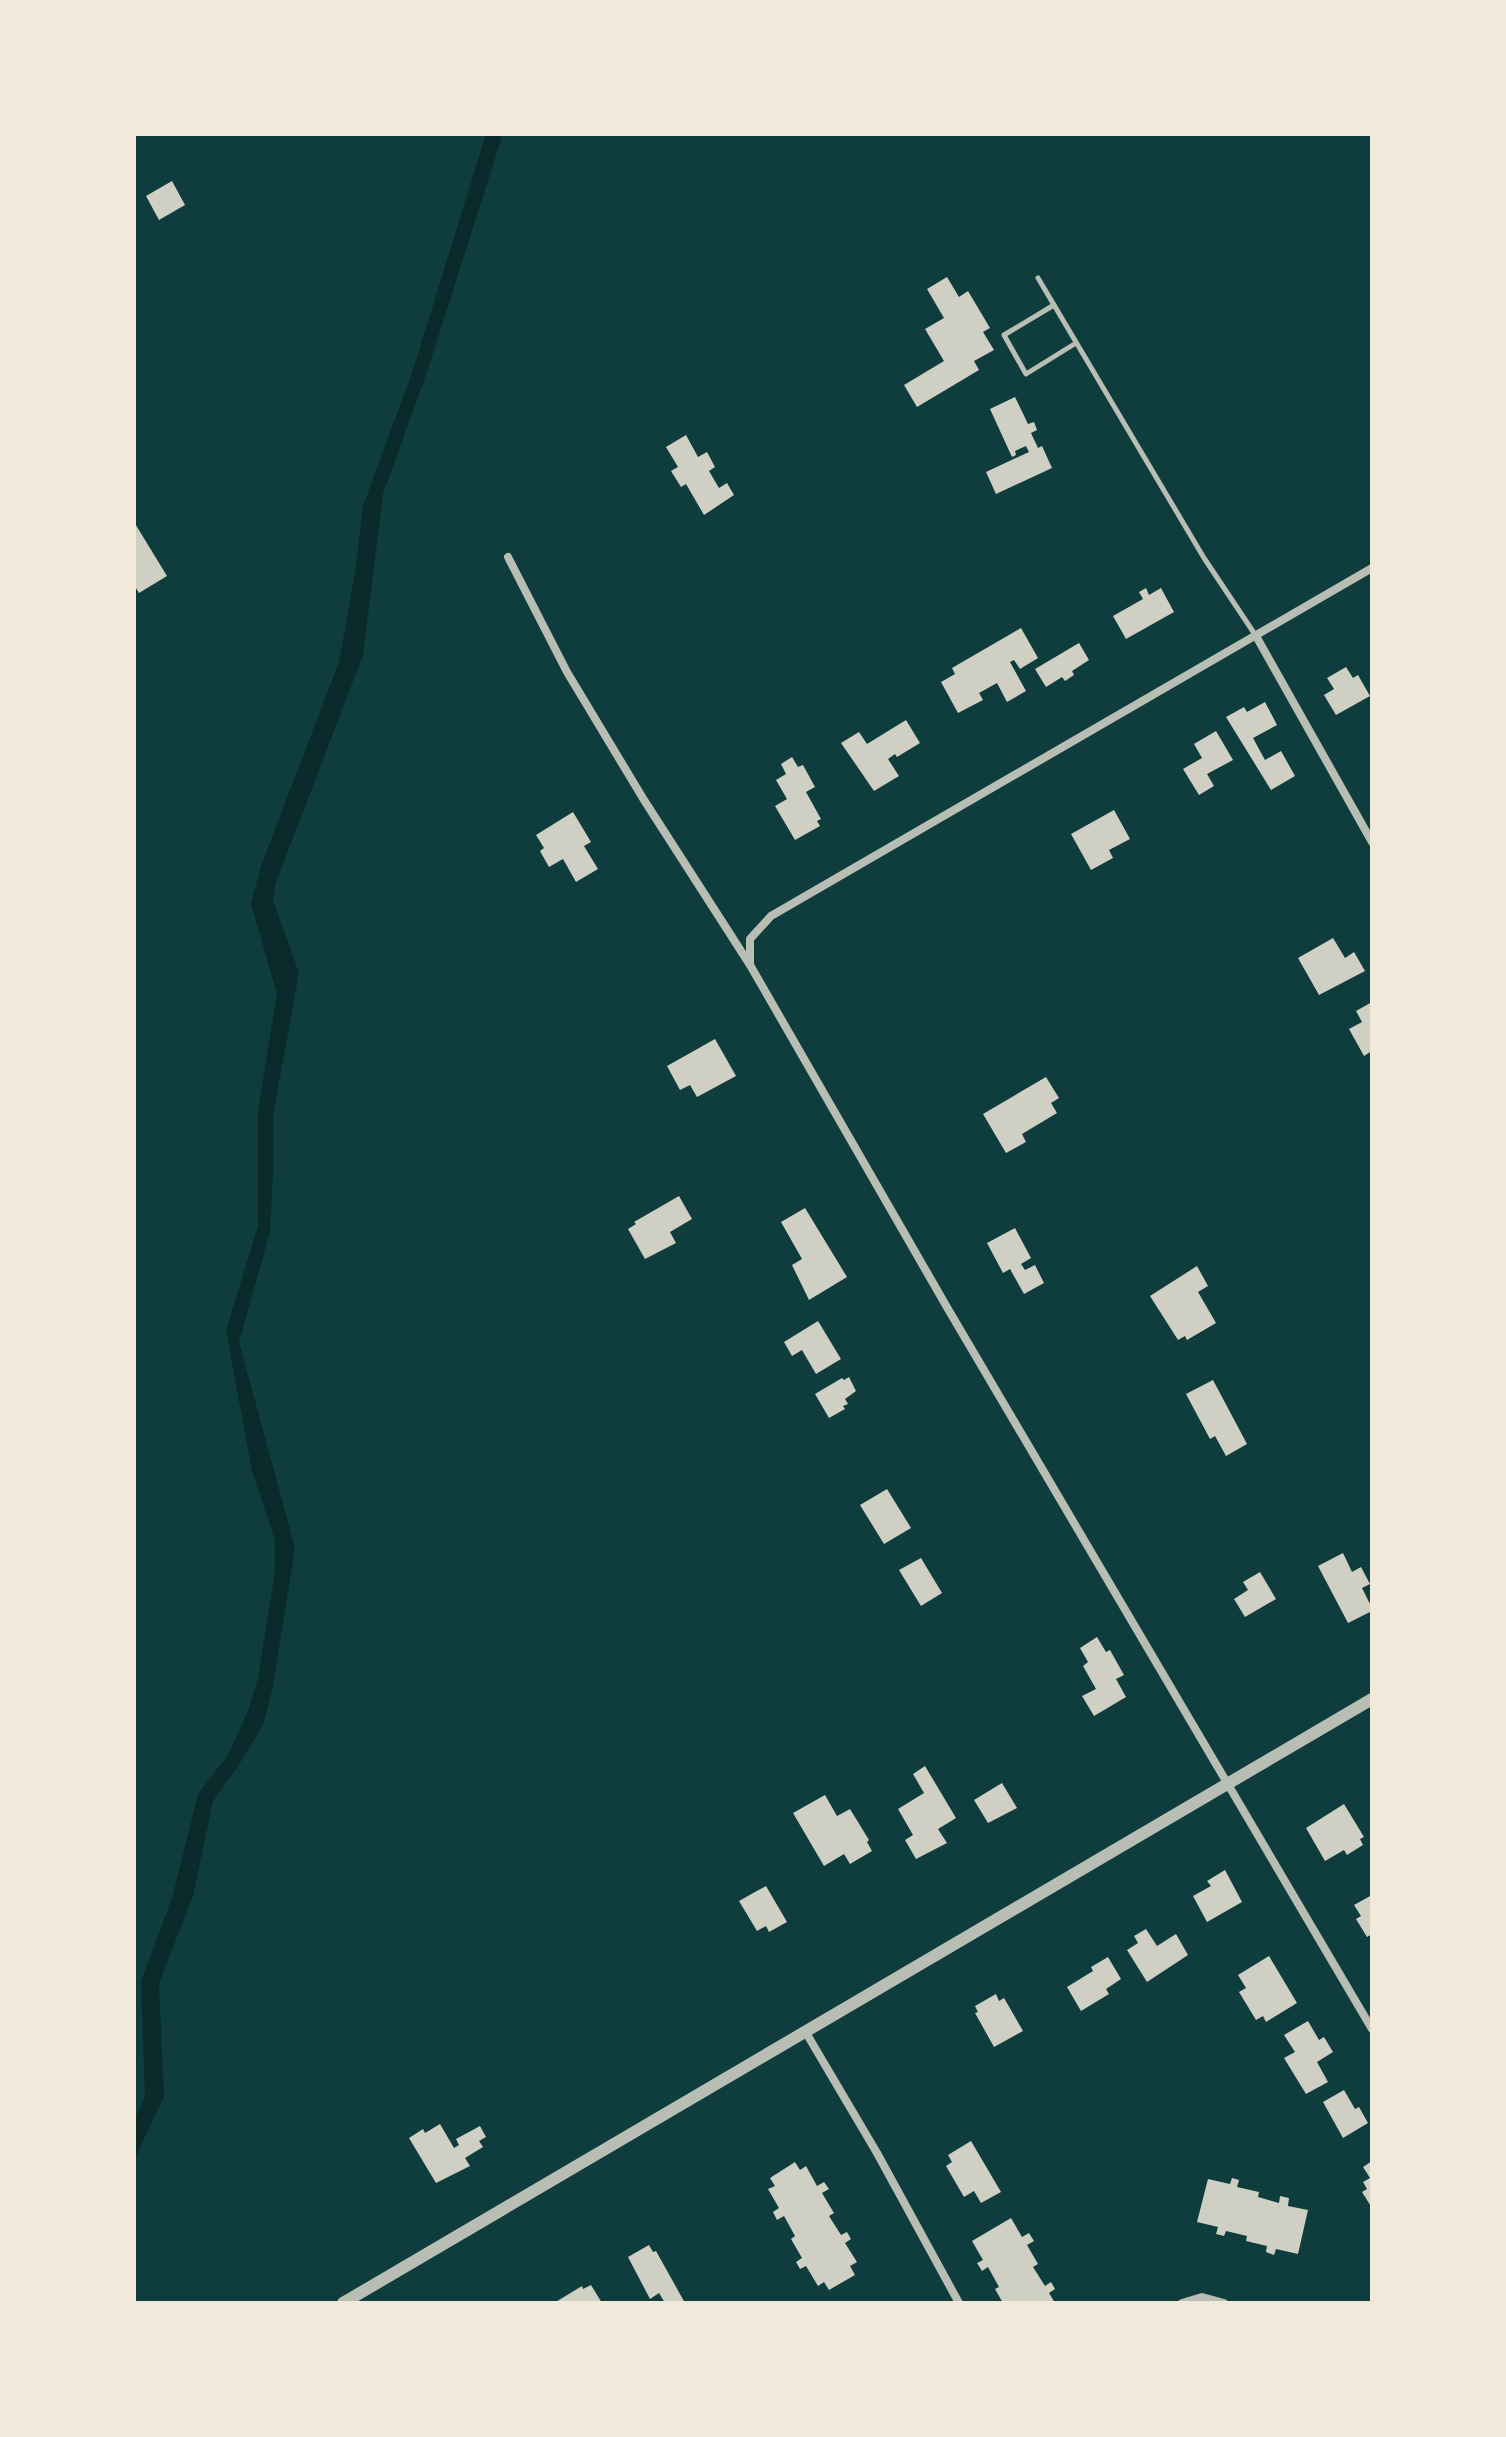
<svg xmlns="http://www.w3.org/2000/svg" width="1506" height="2437" viewBox="0 0 1506 2437" font-family="'Roboto Condensed',sans-serif">
	<rect width="100%" height="100%" fill="#0f3d3e"/>
	<path fill="#0a2a2b" d="M486 134H502L500 143 427 372 383 494 363 655 275 885 273 900 299 973 273 1116V1173L270 1232 239 1342 295 1548 272 1691 263 1725 237 1768 213 1801 193 1896 159 1983 164 2097 134 2160V2120L145 2097 141 1981 172 1898 198 1794 228 1755 248 1711 258 1678 275 1572V1540L252 1471 226 1330 258 1226V1110L277 994 251 904 261 866 339 662 355 573 363 506 412 373Z"/>
	<g fill="#cfcfc3">
		<path d="M172 181 185 205 159 220 146 196Z"/>
		<path d="M947 277 959 297 968 291 990 328 983 332 994 350 974 361 979 370 917 407 904 385 944 361 925 329 944 318 927 289Z"/>
		<path d="M1015 397 1028 424 1034 422 1037 430 1031 433 1038 448 1042 446 1052 468 996 494 986 472 1029 452 1026 446 1015 451 1016 455 1012 457 990 409Z"/>
		<path d="M686 435 698 457 707 452 715 467 709 471 719 488 727 483 734 495 704 515 686 484 681 487 671 471 678 467 666 447Z"/>
		<path d="M134 522 167 576 139 593 134 585Z"/>
		<path d="M1146 588 1149 595 1161 588 1174 612 1126 639 1113 616 1143 599 1139 592Z"/>
		<path d="M1021 628 1038 658 1020 669 1014 660 1010 662 1026 691 1007 702 997 683 979 693 983 700 958 713 941 682 955 674 952 668Z"/>
		<path d="M1079 643 1089 660 1072 671 1074 675 1065 681 1062 677 1046 687 1035 669Z"/>
		<path d="M1346 667 1353 678 1358 675 1370 696 1336 715 1324 695 1334 689 1327 678Z"/>
		<path d="M1265 702 1277 725 1253 738 1265 760 1281 751 1295 776 1271 790 1226 717 1244 707 1247 712Z"/>
		<path d="M906 720 920 743 897 757 895 754 888 759 899 776 874 791 841 743 859 732 867 744Z"/>
		<path d="M1216 731 1233 760 1207 774 1214 786 1199 795 1183 769 1202 758 1194 744Z"/>
		<path d="M792 757 798 767 803 765 815 787 806 792 821 819 817 821 820 826 795 840 775 806 787 799 776 780 786 774 781 764Z"/>
		<path d="M1114 810 1130 839 1109 850 1113 858 1091 870 1071 834Z"/>
		<path d="M573 812 591 842 584 846 598 869 576 882 563 859 549 867 540 851 544 848 536 835Z"/>
		<path d="M1333 938 1345 958 1354 952 1365 971 1319 995 1298 958Z"/>
		<path d="M1372 1002V1051L1364 1056 1349 1029 1362 1022 1356 1011Z"/>
		<path d="M715 1039 736 1076 697 1097 690 1085 680 1090 667 1066Z"/>
		<path d="M1046 1077 1059 1098 1051 1103 1057 1113 1022 1134 1026 1142 1006 1153 983 1114Z"/>
		<path d="M679 1196 692 1219 670 1232 676 1243 645 1259 628 1229 636 1224 634 1222Z"/>
		<path d="M805 1208 847 1277 809 1300 792 1265 802 1259 781 1222Z"/>
		<path d="M1015 1228 1031 1258 1021 1264 1025 1270 1035 1265 1044 1283 1024 1294 1010 1269 1003 1273 987 1243Z"/>
		<path d="M1197 1266 1208 1286 1198 1292 1216 1323 1187 1340 1185 1336 1178 1340 1150 1296Z"/>
		<path d="M818 1321 841 1359 816 1374 802 1350 792 1356 784 1342Z"/>
		<path d="M849 1377 856 1391 845 1399 848 1404 843 1406 845 1409 829 1418 815 1394 842 1378 844 1380Z"/>
		<path d="M1213 1380 1247 1444 1226 1456 1215 1436 1210 1439 1186 1394Z"/>
		<path d="M887 1489 911 1528 884 1544 860 1505Z"/>
		<path d="M1343 1553 1352 1572 1361 1567 1370 1584 1362 1588 1372 1608V1611L1348 1623 1318 1566Z"/>
		<path d="M921 1558 942 1593 921 1606 899 1570Z"/>
		<path d="M1260 1572 1276 1599 1245 1617 1234 1599 1248 1590 1243 1582Z"/>
		<path d="M1097 1637 1106 1652 1110 1650 1124 1675 1116 1679 1126 1697 1094 1716 1082 1696 1096 1689 1083 1666 1088 1662 1080 1648Z"/>
		<path d="M925 1766 956 1818 938 1829 947 1843 916 1859 905 1840 913 1835 898 1809 924 1793 913 1774Z"/>
		<path d="M1002 1783 1017 1808 988 1823 974 1800Z"/>
		<path d="M825 1795 837 1816 850 1809 869 1840 867 1842 872 1851 850 1864 844 1854 824 1866 793 1813Z"/>
		<path d="M1344 1804 1364 1837 1360 1839 1363 1845 1347 1855 1344 1850 1325 1861 1306 1828Z"/>
		<path d="M1225 1870 1242 1902 1207 1922 1193 1896 1211 1886 1207 1881Z"/>
		<path d="M766 1886 787 1922 769 1932 766 1926 757 1931 739 1901Z"/>
		<path d="M1372 1895V1934L1367 1937 1356 1919 1361 1916 1354 1905Z"/>
		<path d="M1146 1929 1157 1946 1176 1934 1188 1955 1147 1982 1127 1950 1138 1943 1134 1936Z"/>
		<path d="M1269 1956 1297 2003 1266 2022 1263 2016 1256 2020 1239 1992 1246 1988 1238 1975Z"/>
		<path d="M1108 1957 1121 1979 1106 1989 1109 1994 1081 2011 1067 1987 1093 1971 1091 1967Z"/>
		<path d="M996 1994 999 2001 1004 1998 1023 2031 994 2047 975 2013 978 2012 975 2006Z"/>
		<path d="M1308 2021 1319 2040 1324 2037 1333 2052 1317 2062 1328 2082 1306 2094 1284 2058 1295 2052 1284 2035Z"/>
		<path d="M1344 2090 1355 2109 1359 2107 1368 2123 1343 2138 1323 2102Z"/>
		<path d="M440 2124 454 2148 459 2145 456 2139 480 2126 486 2137 479 2141 483 2147 465 2158 470 2166 436 2183 409 2138 423 2129 425 2133Z"/>
		<path d="M971 2141 1001 2192 981 2203 974 2191 964 2197 946 2166 952 2162 948 2155Z"/>
		<path d="M1372 2161V2208L1362 2192 1367 2189 1363 2182 1370 2178 1363 2167Z"/>
		<path d="M795 2162 800 2170 806 2166 817 2186 824 2182 829 2189 822 2193 834 2213 829 2216 841 2235 847 2232 851 2239 845 2243 857 2262 850 2266 855 2275 829 2290 824 2282 818 2286 806 2266 800 2269 796 2262 802 2258 791 2239 795 2236 784 2216 777 2220 773 2212 779 2208 768 2189 775 2186 770 2178Z"/>
		<path d="M1232 2178 1239 2180 1237 2187 1259 2192 1258 2197 1279 2203 1280 2196 1289 2198 1288 2206 1308 2210 1298 2254 1276 2249 1274 2255 1266 2252 1267 2246 1246 2241 1247 2236 1226 2231 1224 2236 1216 2234 1218 2227 1197 2222 1208 2179 1230 2184Z"/>
		<path d="M1011 2218 1022 2237 1029 2233 1034 2241 1027 2245 1038 2264 1033 2267 1045 2286 1051 2282 1055 2289 1049 2293 1055 2303H1003L995 2289 999 2287 988 2267 982 2271 977 2263 983 2260 972 2241Z"/>
		<path d="M649 2245 653 2252 656 2251 685 2303H665L659 2293 650 2299 628 2257Z"/>
		<path d="M591 2285 602 2303H554L582 2286 583 2289Z"/>
	</g>
	<g fill="none" stroke-linecap="round" stroke-linejoin="round">
		<g stroke="#b8beb3" stroke-width="5">
			<path d="M1038 278 1204 558 1256 636"/>
			<path d="M1054 305 1004 335 1026 374 1076 343"/>
		</g>
		<g stroke="#b8beb3" stroke-width="8">
			<path d="M508 557 567 672 644 800 750 965"/>
			<path d="M1372 568 771 916 750 939V965L948 1309 1372 2029"/>
			<path d="M1256 636 1372 842"/>
			<path d="M805 2031 877 2153 959 2303"/>
			<path d="M1182 2303 1202 2297 1224 2303"/>
		</g>
		<path stroke="#b8beb3" stroke-width="12" d="M343 2303 1372 1699"/>
	</g>
	<rect width="1506" height="2437" fill="none" stroke="#f1e9da" stroke-width="272"/>
</svg>
